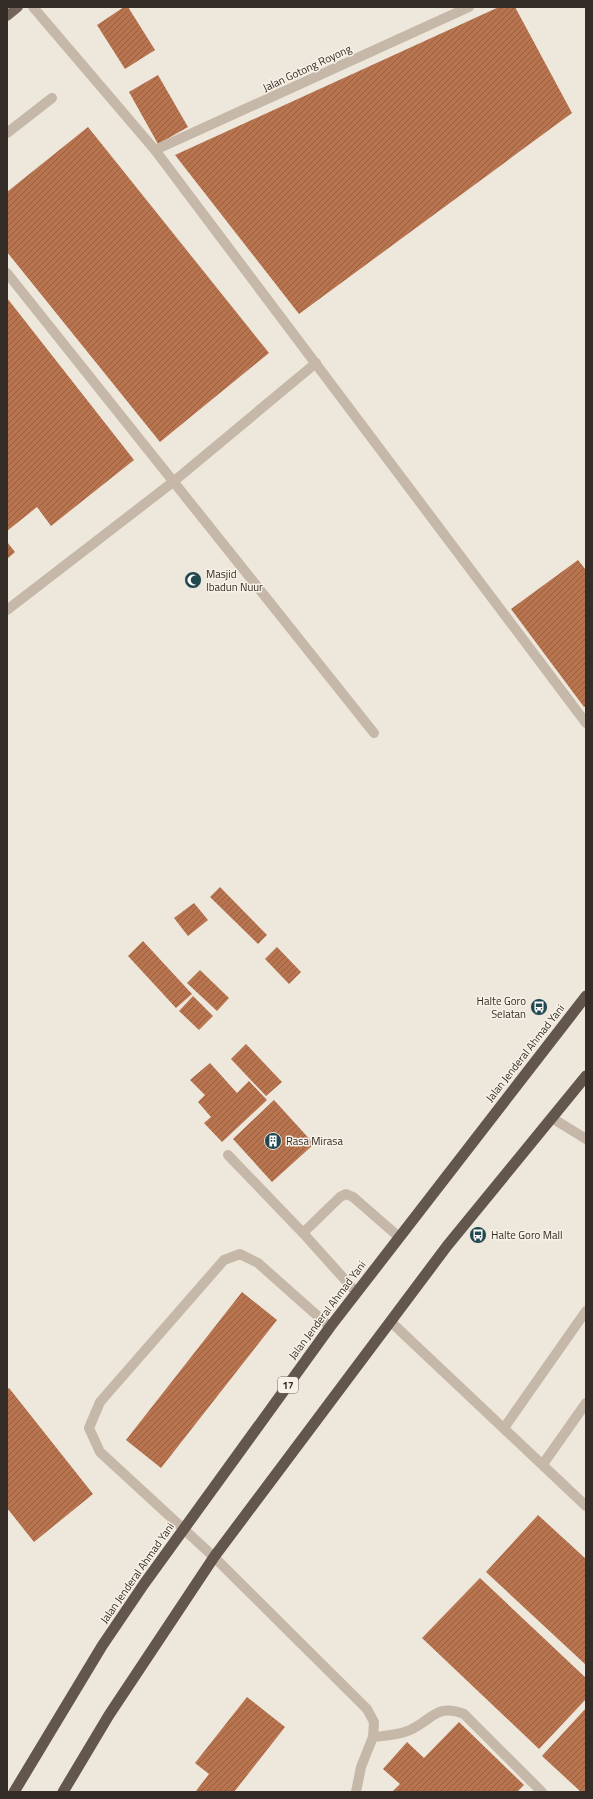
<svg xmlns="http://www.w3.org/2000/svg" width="593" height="1799" viewBox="0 0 593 1799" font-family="'Titillium Web',sans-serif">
	<defs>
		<pattern id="building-hatch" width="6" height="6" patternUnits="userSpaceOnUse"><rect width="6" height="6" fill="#b8734f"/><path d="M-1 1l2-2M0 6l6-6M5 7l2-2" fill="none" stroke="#965f42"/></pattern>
	</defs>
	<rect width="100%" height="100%" fill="#eee7db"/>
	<g fill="url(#building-hatch)">
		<path d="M124 7H128L155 50 125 69 97 25Z"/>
		<path d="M499 7H515L572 113 299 314 175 155Z"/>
		<path d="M158 75 188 127 158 144 129 92Z"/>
		<path d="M88 127 269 353 160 442 7 252V192Z"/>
		<path d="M7 298 134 460 51 526 37 507 7 531Z"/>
		<path d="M7 542 15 552 7 559Z"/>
		<path d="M578 560 586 570V706L584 707 511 609Z"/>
		<path d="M220 887 267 935 258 944 210 897Z"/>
		<path d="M194 903 208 920 188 936 174 918Z"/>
		<path d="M143 941 192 994 176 1008 128 956Z"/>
		<path d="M277 947 301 972 289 984 265 959Z"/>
		<path d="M200 970 229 998 217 1011 187 983Z"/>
		<path d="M193 996 213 1016 199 1030 179 1011Z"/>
		<path d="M246 1044 282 1082 266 1096 231 1059Z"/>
		<path d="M210 1063 237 1093 249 1081 267 1100 222 1142 204 1123 211 1117 198 1102 205 1095 190 1080Z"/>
		<path d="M274 1100 314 1144 272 1182 233 1139Z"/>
		<path d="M242 1292 277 1320 161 1468 126 1440Z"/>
		<path d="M9 1388 93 1494 34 1542 7 1508V1390Z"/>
		<path d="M538 1515 586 1559V1665L486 1572Z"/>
		<path d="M480 1578 586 1678V1699L539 1749 422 1638Z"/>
		<path d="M247 1697 285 1727 234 1792H198L196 1791 209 1774 195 1763Z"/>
		<path d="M586 1708V1792H581L542 1756Z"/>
		<path d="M459 1722 524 1785 517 1792H392L400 1784 383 1769 407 1742 424 1758Z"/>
	</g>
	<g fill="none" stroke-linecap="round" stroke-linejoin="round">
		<g stroke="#c5b8a8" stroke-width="10">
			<path d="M7 133 52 98"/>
			<path d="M7 273 374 733"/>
			<path d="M7 610 173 482 316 363"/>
			<path d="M552 1118 586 1139"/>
			<path d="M228 1155 303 1233 356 1292"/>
			<path d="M303 1233 340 1197 346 1194 353 1197 399 1237"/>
			<path d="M391 1322 586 1506"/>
			<path d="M330 1327 258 1263 240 1254 224 1260 100 1402 89 1428 100 1452 214 1557 367 1709 374 1722 373 1737 361 1767 356 1792"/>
			<path d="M504 1428 586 1311"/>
			<path d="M543 1464 586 1403"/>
			<path d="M373 1737C385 1736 399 1735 410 1730 432 1720 437 1703 464 1714L542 1792"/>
		</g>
		<g stroke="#c5b8a8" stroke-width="10">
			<path d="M33 7 155 150 586 723"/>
			<path d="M155 150 469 7"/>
		</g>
		<path stroke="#73655a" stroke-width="10" d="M7 16 18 7"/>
		<g stroke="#63564c" stroke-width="11">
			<path d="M14 1792 102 1646 144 1584 330 1327 586 996"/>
			<path d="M63 1792 109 1715 214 1557 447 1246 586 1076"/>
		</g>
	</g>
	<defs>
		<g id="mosque-disc" transform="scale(0.9)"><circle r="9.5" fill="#22484f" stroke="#f7f1e6"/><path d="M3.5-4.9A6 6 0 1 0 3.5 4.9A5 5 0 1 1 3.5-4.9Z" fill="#fff"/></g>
		<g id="bus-disc" transform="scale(0.9)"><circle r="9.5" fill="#22484f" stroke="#f7f1e6"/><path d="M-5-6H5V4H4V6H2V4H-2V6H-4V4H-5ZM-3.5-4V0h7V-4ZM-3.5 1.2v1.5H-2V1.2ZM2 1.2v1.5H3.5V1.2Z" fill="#fff"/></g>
		<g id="building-disc" transform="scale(0.9)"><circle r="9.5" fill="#22484f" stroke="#f7f1e6"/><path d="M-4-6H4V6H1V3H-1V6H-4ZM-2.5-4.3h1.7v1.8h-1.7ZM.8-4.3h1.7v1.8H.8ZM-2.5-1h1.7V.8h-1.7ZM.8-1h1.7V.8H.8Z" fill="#fff"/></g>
	</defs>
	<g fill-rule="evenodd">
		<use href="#mosque-disc" x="193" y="580"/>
		<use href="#bus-disc" x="539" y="1007"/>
		<use href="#building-disc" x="273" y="1141"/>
		<use href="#bus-disc" x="478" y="1235"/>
	</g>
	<g text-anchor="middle" stroke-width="3" stroke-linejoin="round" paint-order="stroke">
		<rect fill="#f7f1e6" stroke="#6e6760" stroke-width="1" x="278" y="1377" width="20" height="16" rx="3"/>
		<g font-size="10" font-weight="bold" fill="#332c27">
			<text x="288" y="1389">17</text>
		</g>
		<g font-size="11" fill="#332c27" stroke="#f7f1e6">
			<text transform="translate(307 68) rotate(-25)" y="4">Jalan Gotong Royong</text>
			<text transform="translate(525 1053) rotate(-52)" y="4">Jalan Jenderal Ahmad Yani</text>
			<text transform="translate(327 1310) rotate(-53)" y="4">Jalan Jenderal Ahmad Yani</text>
			<text transform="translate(137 1573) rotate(-55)" y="4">Jalan Jenderal Ahmad Yani</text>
		</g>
		<g font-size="11" fill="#332c27" stroke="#f7f1e6" text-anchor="start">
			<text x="206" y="578">Masjid<tspan x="206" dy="13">Ibadun Nuur</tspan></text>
			<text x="526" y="1005" text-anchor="end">Halte Goro<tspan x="526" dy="13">Selatan</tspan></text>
			<text x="286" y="1145">Rasa Mirasa</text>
			<text x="491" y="1239">Halte Goro Mall</text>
		</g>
	</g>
	<rect width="593" height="1799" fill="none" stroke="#332c27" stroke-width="16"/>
</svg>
